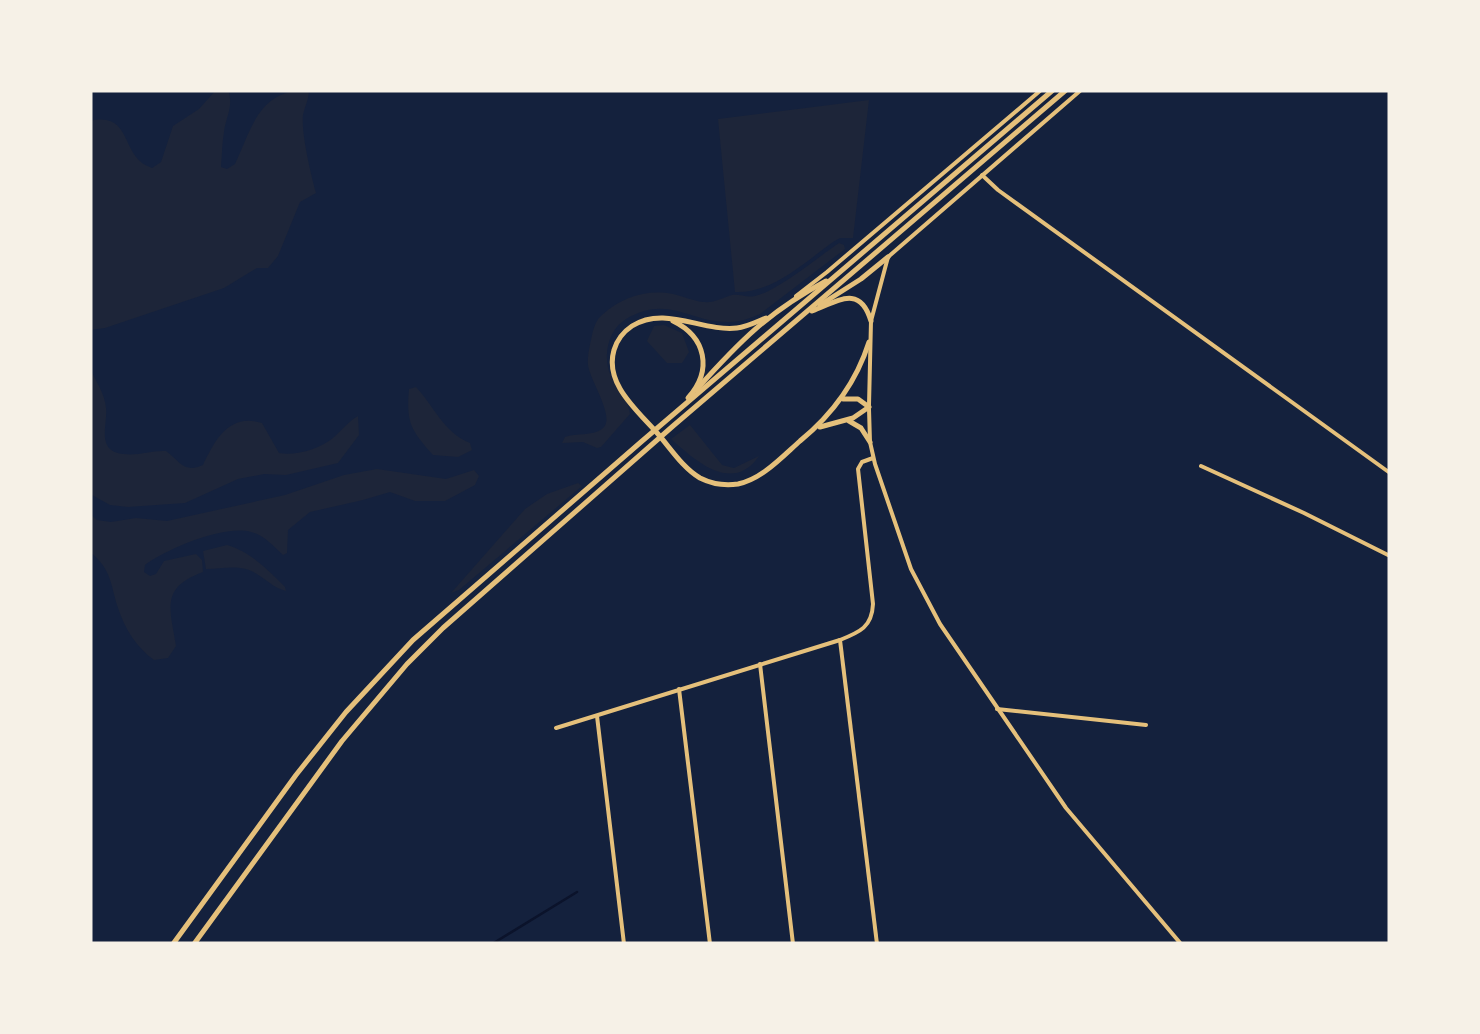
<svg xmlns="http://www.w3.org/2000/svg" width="1480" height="1034" viewBox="0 0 1480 1034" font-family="'Alegreya Sans',sans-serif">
	<rect width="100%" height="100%" fill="#14213d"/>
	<g fill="#1d2539">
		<path d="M216 90H228C234 106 226 116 224 132 222 143 222 155 221 167L227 169 235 164C253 125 259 90 309 90 309 99 305 106 303 115 301 133 311 175 316 193L300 202 278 256 268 268H257L224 288 105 328 90 330V121C134 111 119 158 152 168L161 162 173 126 199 109Z"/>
		<path d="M869 100 853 238H840L833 242C805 262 772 294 735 292L718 119Z"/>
		<path d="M839 243 844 245 845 249 760 314C750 318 741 322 730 322 689 323 669 294 626 319 613 327 606 343 607 359 607 382 628 394 630 414L601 447 597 448 583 442 562 443 565 437C576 433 592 436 602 429 617 419 590 381 588 365 587 356 590 345 592 335 594 327 596 320 602 315 622 297 647 289 673 294 683 296 693 301 703 302 715 303 722 298 732 295 740 294 747 298 755 296 778 291 818 257 839 243Z"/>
		<path d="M664 325 682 333 689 352 682 363H667L647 341 654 326Z"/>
		<path d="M90 369C96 381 105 394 106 408 108 424 95 452 124 454 138 456 152 450 166 451 180 461 184 474 203 465 215 440 229 413 262 423L279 453C296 456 320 449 333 438 342 430 348 422 358 416L359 435 338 463 286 475 264 474 238 479 185 503 128 507 110 505 90 494Z"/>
		<path d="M416 387C434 406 443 432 470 443L472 450 458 457 433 455C411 430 406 423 409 389Z"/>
		<path d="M690 425 722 465 734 468 759 456C732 495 695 460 671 439Z"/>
		<path d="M377 469 446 479 474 470 479 476 475 485 445 501H415L390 492 363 500 310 512 288 530 287 553 283 555C273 546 264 535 251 532 225 524 166 549 145 565L144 572 150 576 156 574 164 561 196 554 202 560 203 572C160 588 170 608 176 646L168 658 154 660C136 647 125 629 118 608 110 583 112 570 90 552V514L97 520 111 522 136 518 167 521 285 495 344 475Z"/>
		<path d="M578 483 582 486 459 590 451 593 525 509 547 494Z"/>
		<path d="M227 545C251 552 268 570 285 587L286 591C272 588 262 575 249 570 234 565 221 569 206 569L203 551Z"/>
	</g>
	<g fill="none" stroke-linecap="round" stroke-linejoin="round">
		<path stroke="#0b132b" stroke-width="2.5" d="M492 944 577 892"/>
		<g stroke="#e5c07b" stroke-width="4">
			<path d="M869 409 870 442 875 464 911 569 940 624 1066 808 1181 944"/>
			<path d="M1201 466 1304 513 1390 556"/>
			<path d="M840 640 877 944"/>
			<path d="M760 664 793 944"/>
			<path d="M679 689 710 944"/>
			<path d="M997 709 1146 725"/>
			<path d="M597 716 624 944"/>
			<path d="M556 728 840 640C860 632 872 627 873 604L858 469 862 462 873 458"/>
		</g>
		<g stroke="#e5c07b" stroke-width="4">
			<path d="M982 175 998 190 1390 473"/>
			<path d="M796 296 827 272 1041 90"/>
			<path d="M869 405 871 321 888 257 1081 90"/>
		</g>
		<g stroke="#e5c07b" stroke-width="5">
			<path d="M820 305 861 279 888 257"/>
			<path d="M812 311C838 301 860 284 871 321"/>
			<path d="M766 318C756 322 747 327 737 328 702 332 665 305 632 326 623 332 617 340 614 350 604 384 638 411 658 434 671 449 683 468 700 478 712 484 725 486 738 484 762 479 782 457 800 441 833 414 856 383 869 342"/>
			<path d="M673 321C706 337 713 370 688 398"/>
			<path d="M696 390C739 342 768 312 826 281"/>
			<path d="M849 421 861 428 870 442"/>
			<path d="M820 427 853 418 869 407 858 399H843"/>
			<path d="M173 944 296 775 346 712 413 640 641 442 1053 90"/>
			<path d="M194 944 342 741 407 664 443 628 673 426 1066 90"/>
		</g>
	</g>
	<rect width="1480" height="1034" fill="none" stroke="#f6f1e7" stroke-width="185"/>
</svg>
